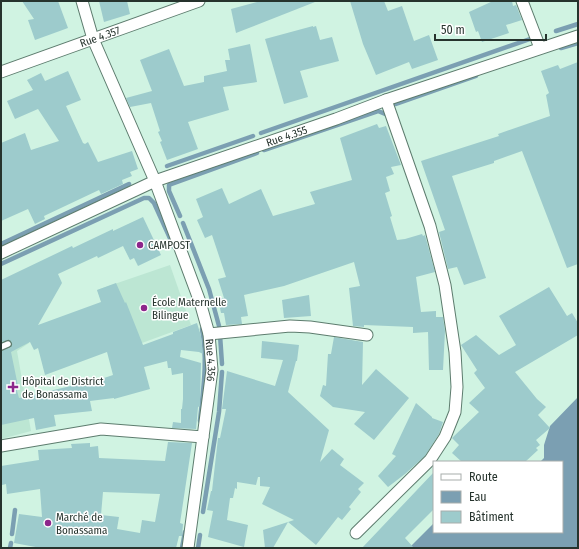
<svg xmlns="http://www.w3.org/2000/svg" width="579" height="549" viewBox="0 0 579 549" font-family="'Fira Sans Condensed',sans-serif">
	<rect width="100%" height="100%" fill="#d0f3e2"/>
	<g fill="#bce6d3">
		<path d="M170 265 191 325 142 343 111 326 97 290Z"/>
		<path d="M1 281 29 343 17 351 31 431 1 439Z"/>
	</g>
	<path fill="#7b9fb2" d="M578 397V548H409L434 523V532H562V462H540L544 458V445L550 426Z"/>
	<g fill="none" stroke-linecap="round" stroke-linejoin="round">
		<g stroke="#7b9fb2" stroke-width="4.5">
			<path d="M556 31 578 24"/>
			<path d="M561 48 578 43"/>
			<path d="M396 104 476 76"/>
			<path d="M261 133 530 39"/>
			<path d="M264 150 378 111 390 116"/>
			<path d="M167 166 253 136"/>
			<path d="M180 216 169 191V185L257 153"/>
			<path d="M183 223 209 289 219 326"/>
			<path d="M1 244 129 184"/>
			<path d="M1 264 144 198H149L154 203 174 247"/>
			<path d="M220 335 222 364"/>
			<path d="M200 421C203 391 208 360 202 329"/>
			<path d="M203 512 219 412 222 372"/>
			<path d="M12 534 15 510"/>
			<path d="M10 548 11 543"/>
			<path d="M182 548 185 532"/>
			<path d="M198 548 200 535"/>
		</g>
	</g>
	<g fill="#9dcbcc" fill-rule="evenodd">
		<path d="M22 1H58L68 28 35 40 28 20 34 19Z"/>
		<path d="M99 1H127L130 14 104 22Z"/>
		<path d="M261 1H315V2L236 33 231 9Z"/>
		<path d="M350 1H384L388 11 402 6 414 41 429 35 438 60 412 69 409 62 376 75 363 44Z"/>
		<path d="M493 1H512L513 6 516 5 522 20 506 25 509 33 482 42 478 31 476 32 469 12Z"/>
		<path d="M313 26V27L316 26 320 40 332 37 339 61 300 71 308 97 284 104 265 39Z"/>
		<path d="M250 44 257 82 223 87 229 110 188 122 198 149 167 160 160 142 162 141 158 132 160 131 151 103 130 107 126 98 152 91 140 60 169 49 184 86 204 82V76L227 71 225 60H230L228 49Z"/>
		<path d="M578 62V264L567 268 522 151 494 161V163L452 176 486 278 464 285 457 267 448 269 439 232 445 230 421 161 499 136 498 134 550 116 546 95 549 93 541 71 558 65 560 69Z"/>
		<path d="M68 71 81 100 66 106 83 143 85 144 88 142 98 162 132 151 138 169 130 172 132 176 122 180 123 184 101 194 99 190 44 216 45 219 35 224 28 209 1 221V143L25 133 31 150 59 141 38 109 15 119 7 101 33 90 27 80 41 73 45 81Z"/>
		<path d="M377 124 379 128 386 126 401 165 391 167 394 174 386 177 390 191 385 193 392 216 390 217 397 240 405 239 422 234 423 236 425 235 435 272 416 277 421 312 436 311V317H443L445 331 443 370H429L428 332 413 333V327L364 325V327L353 326 349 288 360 286 354 262 284 286 244 295 248 316 241 317 242 324 226 325 224 313H221L218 299 224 298 218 279 226 277 212 235 205 238 197 220 203 217 196 199 222 188 229 204 261 189 273 216 315 204 310 192 352 180 340 138Z"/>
		<path d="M143 217 161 255 138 266 134 258 130 260 123 246 98 258 97 256 58 274 62 283 38 325 101 302 97 290 116 283 125 303 126 302 143 345 173 334V332L197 323 201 336 203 354 199 352 181 350 180 357 201 363 200 406 198 407 196 429 172 428 173 422 181 423V409H182L183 399V373L172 375 171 368H168L167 361 144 367 150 389 114 399V398L90 401 92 411 54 415 56 426 36 430 34 418 1 425V351L10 348 12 344 9 340 1 342V280L72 246 73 248 113 229V231ZM30 342 34 350 38 348 45 375 107 352 113 375 101 379 19 398 16 387 18 386 11 352Z"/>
		<path d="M549 287 567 316 572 313 578 323V335L515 372 537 399 546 407 538 415 550 428 536 440 540 445 536 448 538 450 525 462H462L452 453 459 445 452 438 479 412 469 403 485 388 474 373 477 370 461 345 476 335 499 355 516 345 499 316Z"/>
		<path d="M309 295 311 316 284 318 282 300Z"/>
		<path d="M334 337 363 342 362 385 376 369 409 398 374 440 354 424 365 412 333 407 320 396 323 385 326 386 328 354H331Z"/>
		<path d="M262 341 299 345 297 361H296L288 392 329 430 320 462 332 449 344 459 340 465 364 483 358 489 361 492 349 507 351 509 342 520 338 517 316 545 288 522 294 520 262 504 270 487 260 486V477H258L256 485 237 482V489L235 488 233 498H230L227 520 248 525 244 547 208 537 213 511 207 510 211 491H212L218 438H220L226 409H222L227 371 275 386 283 360 261 358Z"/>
		<path d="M416 403 432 417V418L443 422 439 434 425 456 405 474 388 487 378 476 396 456 392 454Z"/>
		<path d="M168 442 192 443 180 523 183 524 182 536H179L176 548H41L14 543 19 514 42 517 40 489 7 494 6 484 2 485 1 466 39 460 38 450 72 448 71 444 90 443V447L98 446 99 458 165 461ZM103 492 160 494 155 522 142 520 140 533 117 529 119 517 101 515Z"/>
		<path d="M434 472V509L405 538 414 548H362Z"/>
		<path d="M288 522 273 548H265L263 530Z"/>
	</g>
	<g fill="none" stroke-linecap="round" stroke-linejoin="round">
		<g stroke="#5d7c6e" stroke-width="8">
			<path id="lane" d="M1 347 8 344"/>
		</g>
		<g stroke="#5d7c6e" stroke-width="13">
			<g id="street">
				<path id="s1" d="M82 1 93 39 155 181 200 302 209 334 212 370 188 548"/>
				<path d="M522 1 540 48"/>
				<path id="s2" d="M1 72 199 1"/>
				<path id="s3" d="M1 253 155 181 336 119 386 100 578 36"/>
				<path d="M209 334 290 326 310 327 367 335"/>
				<path d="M1 446 101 429 203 437"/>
				<path d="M356 533 430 460 445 437 455 412 457 387 455 352 445 285 430 226 386 100"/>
			</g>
		</g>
		<use href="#lane" stroke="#fff" stroke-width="5.5"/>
		<use href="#street" stroke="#fff" stroke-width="11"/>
	</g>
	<g fill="#8d268b" stroke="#fff" stroke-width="1.5">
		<circle cx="140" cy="245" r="4"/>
		<circle cx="144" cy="308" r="4"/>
		<path d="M11 381h4v4h4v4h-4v4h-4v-4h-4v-4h4z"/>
		<circle cx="48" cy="523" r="4"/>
	</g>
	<g text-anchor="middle" stroke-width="3" stroke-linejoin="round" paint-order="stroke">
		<g font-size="11" fill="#26332d" stroke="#fff">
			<text dy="4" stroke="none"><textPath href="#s2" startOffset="105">Rue 4.357</textPath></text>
			<text dy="4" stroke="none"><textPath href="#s3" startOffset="309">Rue 4.355</textPath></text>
			<text dy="4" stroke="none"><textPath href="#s1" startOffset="383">Rue 4.356</textPath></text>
		</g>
		<g font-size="11" fill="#26332d" stroke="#fff" text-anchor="start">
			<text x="148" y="249">CAMPOST</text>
			<text x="152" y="306">École Maternelle<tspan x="152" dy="13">Bilingue</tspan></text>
			<text x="22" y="385">Hôpital de District<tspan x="22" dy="13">de Bonassama</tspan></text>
			<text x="56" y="521">Marché de<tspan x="56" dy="13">Bonassama</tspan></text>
		</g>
	</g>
	<rect width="579" height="549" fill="none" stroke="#26332d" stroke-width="4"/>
	<rect x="433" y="461" width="130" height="72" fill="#ffffff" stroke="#a8adab"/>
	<rect x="441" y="474" width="20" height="6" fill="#ffffff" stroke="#a8adab"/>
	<text x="469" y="481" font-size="12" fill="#26332d">Route</text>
	<rect x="441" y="491" width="20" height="12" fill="#7b9fb2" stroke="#a8adab"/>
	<text x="469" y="501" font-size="12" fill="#26332d">Eau</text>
	<rect x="441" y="511" width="20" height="12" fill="#9dcbcc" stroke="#a8adab"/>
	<text x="469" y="521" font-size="12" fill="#26332d">Bâtiment</text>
	<path d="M435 34v6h111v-6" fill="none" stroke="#26332d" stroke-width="2"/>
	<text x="441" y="34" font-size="12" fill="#26332d" stroke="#ffffff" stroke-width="3" paint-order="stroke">50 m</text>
</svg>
